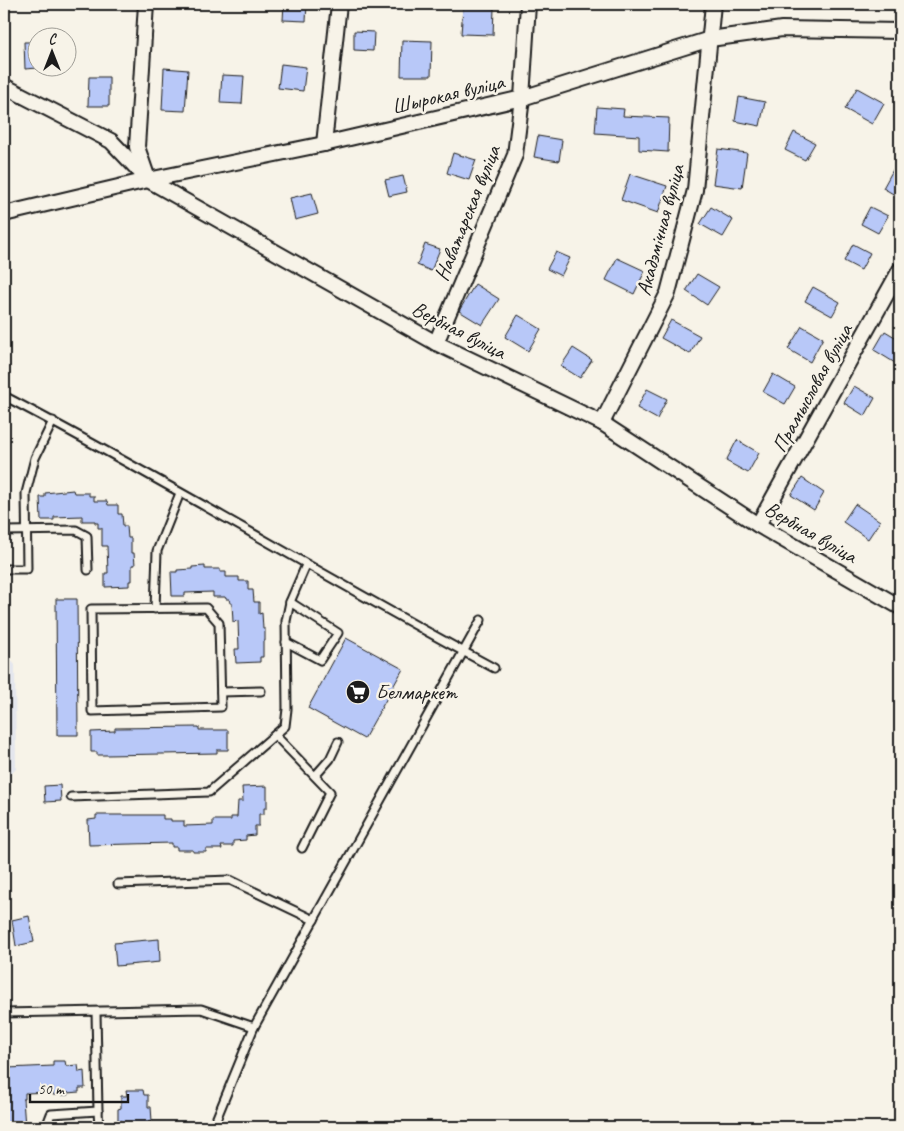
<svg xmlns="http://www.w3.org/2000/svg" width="904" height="1131" viewBox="0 0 904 1131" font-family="Caveat,sans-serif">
	<rect width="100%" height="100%" fill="#f7f3e8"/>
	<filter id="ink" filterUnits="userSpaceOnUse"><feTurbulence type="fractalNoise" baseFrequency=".02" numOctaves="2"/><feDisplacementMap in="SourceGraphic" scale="10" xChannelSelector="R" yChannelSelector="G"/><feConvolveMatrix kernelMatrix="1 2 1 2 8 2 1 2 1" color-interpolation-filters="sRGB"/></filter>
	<g filter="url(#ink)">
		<path fill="#e4e6ed" d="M4 652 15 665 16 769 4 781Z"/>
		<g fill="#b8c8f8" stroke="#1c1c1c">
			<path d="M284 4H307L306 21 283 20Z"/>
			<path d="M463 7 494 8 493 35 461 34Z"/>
			<path d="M354 31 374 32 373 51 354 50Z"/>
			<path d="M402 40 432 41 431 76H401Z"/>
			<path d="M24 42H38V68L25 69Z"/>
			<path d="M281 64 306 67 303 91 278 88Z"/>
			<path d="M164 68 188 70 185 111 162 110Z"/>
			<path d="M222 75 244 76 242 104 220 103Z"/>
			<path d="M89 77H109V106H88Z"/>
			<path d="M857 88 884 103 872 124 845 109Z"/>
			<path d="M739 97 765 102 760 126 735 121Z"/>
			<path d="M597 107 624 109 623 116 669 118 668 152 639 150V136L595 133Z"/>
			<path d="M794 132 815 143 805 160 785 150Z"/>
			<path d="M538 136 562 140 559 161 534 157Z"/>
			<path d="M718 149 747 153 742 188 713 184Z"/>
			<path d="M453 153 476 160 469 180 447 173Z"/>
			<path d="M900 157V198L883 188Z"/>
			<path d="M630 174 667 186 658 213 621 200Z"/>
			<path d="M403 176 407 192 389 196 385 180Z"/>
			<path d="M312 193 318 214 295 220 290 198Z"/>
			<path d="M711 207 733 220 723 237 700 224Z"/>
			<path d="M870 207 888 216 878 233 861 224Z"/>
			<path d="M425 244 440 249 431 271 417 265Z"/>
			<path d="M853 244 870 253 861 270 844 261Z"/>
			<path d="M556 252 570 258 561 276 547 269Z"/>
			<path d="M617 258 645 271 634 294 606 280Z"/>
			<path d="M697 274 719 287 707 305 686 291Z"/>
			<path d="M475 284 499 299 482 325 459 311Z"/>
			<path d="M813 287 840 302 832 316 805 301Z"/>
			<path d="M518 315 541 329 528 351 505 337Z"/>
			<path d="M671 320 700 336 690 354 661 338Z"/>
			<path d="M802 326 823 338 810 362 788 349Z"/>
			<path d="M885 331 900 340V366L874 350Z"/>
			<path d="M573 348 592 360 580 378 561 366Z"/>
			<path d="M773 374 795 387 785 404 763 392Z"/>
			<path d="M854 386 875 398 865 416 844 403Z"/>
			<path d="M647 389 667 399 657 419 637 408Z"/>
			<path d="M737 440 759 453 748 473 726 461Z"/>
			<path d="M802 478 824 493 814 510 791 495Z"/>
			<path d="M73 490 74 493H89V496H94V501H107L108 505H118V514H122L123 526H127L128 538H131V553H134L135 565H132V581H129V586L105 587V573H108L107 546H102V528H98V523H95V521H82V516L54 517V520H41L40 497H45V493Z"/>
			<path d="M855 504 880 521 868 539 843 522Z"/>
			<path d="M205 566V569H220V572H226V577H239V581H248V590H253L254 602H259V614L262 613 263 629H265V641H263V657H260V662L236 663 235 649H239L238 621 233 622 232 603H230L229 599H226L225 597H213V592L185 593V596H172L171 572H177V570L192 569V567Z"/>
			<path d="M56 599H77L78 735H57Z"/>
			<path d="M346 638 403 669 364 739 308 708Z"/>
			<path d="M199 727V730H228V750H217V753L106 755H97V752H91V732L115 731V728Z"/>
			<path d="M60 785 61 801 45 802 44 786Z"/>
			<path d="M267 786V808H264V814H259V826H255V835L246 836V840L233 841V846H221L222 849H206V852H193V850H177V847H172V843L89 845 88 820 96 819V815H163V819H171V821H184V826L213 825V820H231V817H237L238 801H243L242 787Z"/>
			<path d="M29 916 34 942 16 946 12 920Z"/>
			<path d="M159 939 160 962 116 966 114 943Z"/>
			<path d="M53 1061H65L66 1066 78 1065 79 1072 84 1071 85 1088H79V1092L67 1093 68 1095H53V1092L25 1093V1099H23L25 1127H4V1072H7V1068L53 1066Z"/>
			<path d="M126 1090H143L144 1095H148V1107H151L152 1121 148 1122V1127H122V1121H118V1109L121 1108V1096H127Z"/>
		</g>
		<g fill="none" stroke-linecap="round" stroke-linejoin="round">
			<g stroke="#1c1c1c" stroke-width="11">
				<g id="lane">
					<path d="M4 396C169 482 329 580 494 668"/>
					<path d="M4 531 76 530 87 536 88 570"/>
					<path d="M4 569H27L26 493 35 458 53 421"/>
					<path d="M206 608 219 623 221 707 92 711 91 609Z"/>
					<path d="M155 609 157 551 180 493"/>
					<path d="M286 642 320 660 338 633 290 602"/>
					<path d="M221 692 261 691"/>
					<path d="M275 735 330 792 302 848"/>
					<path d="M315 776 330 759 338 742"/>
					<path d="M71 797 209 792 285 726 287 709 286 621 290 602 306 565"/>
					<path d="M118 884 230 880 314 920"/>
					<path d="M4 1013 201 1009 254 1027"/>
					<path d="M98 1111 99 1127"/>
					<path d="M46 1127 51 1114 98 1111 96 1012"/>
					<path d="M213 1127 254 1027 481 620"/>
				</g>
			</g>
			<g stroke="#1c1c1c" stroke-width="18">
				<g id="street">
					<path d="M146 4 137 147 147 176"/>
					<path d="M4 86 111 141 148 180 436 343 602 423 758 525 900 607"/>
					<path d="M324 144 339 4"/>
					<path d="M4 214 148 180 324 144 522 98 710 39 782 29 900 31"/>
					<path d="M436 343 515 155 522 98 528 4"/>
					<path d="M602 423 668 293 695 190 713 4"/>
					<path d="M758 525 900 270"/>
				</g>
			</g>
			<use href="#lane" stroke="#f7f3e8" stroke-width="7"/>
			<use href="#street" stroke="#f7f3e8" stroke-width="14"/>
		</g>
	</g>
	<defs>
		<g id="supermarket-disc" transform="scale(1.25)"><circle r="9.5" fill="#1c1c1c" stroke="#f7f3e8"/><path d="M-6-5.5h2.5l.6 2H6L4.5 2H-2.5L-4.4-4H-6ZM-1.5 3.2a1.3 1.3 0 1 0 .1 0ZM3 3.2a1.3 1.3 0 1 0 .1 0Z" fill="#fff"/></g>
	</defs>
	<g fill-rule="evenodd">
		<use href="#supermarket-disc" x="358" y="692"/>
	</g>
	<g text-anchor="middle" stroke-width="5" stroke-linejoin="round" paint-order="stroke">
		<g font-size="21" fill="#1c1c1c" stroke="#f7f3e8">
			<text transform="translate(448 94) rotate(-13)" y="7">Шырокая вуліца</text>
			<text transform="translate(467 213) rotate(-68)" y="7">Наватарская вуліца</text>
			<text transform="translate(660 230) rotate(-75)" y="7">Акадэмічная вуліца</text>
			<text transform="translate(459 330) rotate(27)" y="7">Вербная вуліца</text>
			<text transform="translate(812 388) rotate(-61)" y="7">Прамысловая вуліца</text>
			<text transform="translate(811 532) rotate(30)" y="7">Вербная вуліца</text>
		</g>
		<g font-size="21" fill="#1c1c1c" stroke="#f7f3e8" text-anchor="start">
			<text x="376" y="699">Белмаркет</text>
		</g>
	</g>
	<rect width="904" height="1131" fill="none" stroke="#f7f3e8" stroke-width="20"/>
	<rect x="10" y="10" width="884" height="1111" fill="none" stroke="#1c1c1c" stroke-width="2" filter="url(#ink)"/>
	<g transform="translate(52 52)"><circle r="24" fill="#f7f3e8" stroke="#9f9d96"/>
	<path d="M0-4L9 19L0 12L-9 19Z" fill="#1c1c1c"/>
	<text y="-8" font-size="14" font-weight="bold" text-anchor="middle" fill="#1c1c1c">С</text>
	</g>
	<path d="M30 1094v8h98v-8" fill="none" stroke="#1c1c1c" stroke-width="2.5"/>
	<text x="38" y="1094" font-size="15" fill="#1c1c1c" stroke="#f7f3e8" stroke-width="4" paint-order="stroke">50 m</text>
</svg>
